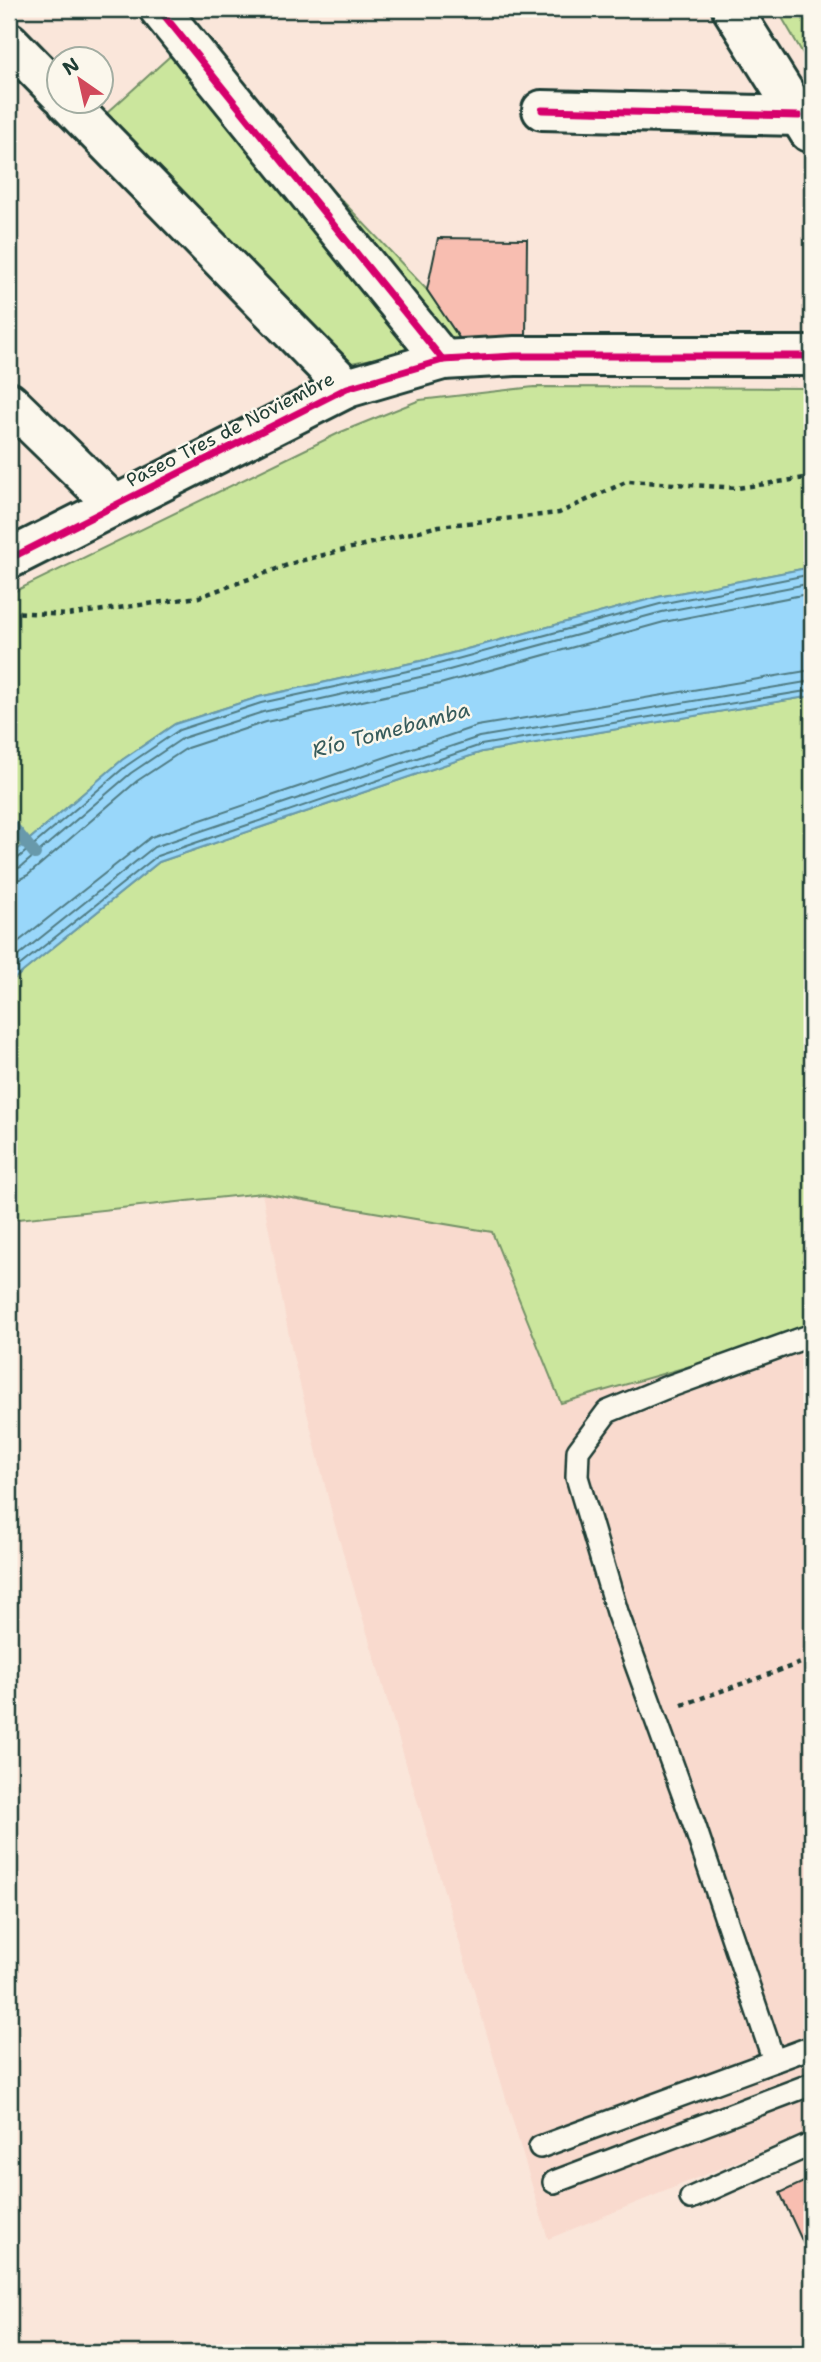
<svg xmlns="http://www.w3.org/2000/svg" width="821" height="2362" viewBox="0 0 821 2362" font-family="'Shantell Sans',sans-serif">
	<rect width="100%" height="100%" fill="#fae6da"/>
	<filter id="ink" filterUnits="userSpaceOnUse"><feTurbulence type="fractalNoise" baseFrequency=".0143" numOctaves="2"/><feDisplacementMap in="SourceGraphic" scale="14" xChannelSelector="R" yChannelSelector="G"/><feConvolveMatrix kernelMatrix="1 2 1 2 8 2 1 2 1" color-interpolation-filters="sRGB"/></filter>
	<g filter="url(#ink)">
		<path fill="#f9dace" d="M812 696V2131L548 2239 334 1522 292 1352 262 1193Z"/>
		<g fill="#cbe69d" stroke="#759268" stroke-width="2">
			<path d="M777 9H812V69Z"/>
			<path d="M189 39 427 290 462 342 330 367 96 123Z"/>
			<path d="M534 387 812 388V567L658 597 434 658 259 697 175 724 122 760 9 857V594L341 432 420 400Z"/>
			<path d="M812 696V1331L561 1403 492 1232 262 1193 9 1220V983L159 862 482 752Z"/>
		</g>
		<path fill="#99d7fa" stroke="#6899ab" stroke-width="2" d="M812 567V696L482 752 159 862 9 983V857L122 760 175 724 259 697 434 658 658 597Z"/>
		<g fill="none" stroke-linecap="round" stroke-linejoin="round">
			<g stroke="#507b83" stroke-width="2">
				<path d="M9 862 16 860 126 766 179 730 261 703 435 665 660 604 812 574"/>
				<path d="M9 871 21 867 131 773 183 738 263 712 438 673 662 612 812 583"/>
				<path d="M9 881 18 880 28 875 137 781 187 748 266 722 440 684 664 622 812 593"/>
				<path d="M9 949 151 837 477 726 812 670"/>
				<path d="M9 963 154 847 479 737 812 681"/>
				<path d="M9 974 157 856 481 745 812 690"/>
			</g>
			<path stroke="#6899ab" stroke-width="12" d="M9 822 35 854"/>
		</g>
		<g fill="#f8beb1" stroke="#1f3d34" stroke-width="2">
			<path d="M438 238 527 239 526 336 462 342 427 290Z"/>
			<path d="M812 2178V2262L780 2193Z"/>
		</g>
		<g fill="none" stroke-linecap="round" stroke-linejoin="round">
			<g stroke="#1f3d34" stroke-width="26">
				<g id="lane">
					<path d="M774 2061 695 1827 617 1612 577 1477 578 1451 607 1412 665 1388 812 1335"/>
					<path d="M540 2147 812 2047"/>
					<path d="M554 2182 812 2084"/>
					<path d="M691 2198 812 2144"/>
				</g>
			</g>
			<g stroke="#1f3d34" stroke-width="44">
				<g id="street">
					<path d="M159 9 443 360"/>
					<path d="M732 9 809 132"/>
					<path d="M9 42 60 94"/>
					<path d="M67 102 347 388"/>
					<path d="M542 110 799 116"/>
					<path d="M9 402 114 504"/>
					<path d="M9 559 347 388 443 360 515 356H812"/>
				</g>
			</g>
			<g stroke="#1f3d34" stroke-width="4.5" stroke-dasharray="5 5" stroke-linecap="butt">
				<path d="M9 612 67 615 199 597 296 562 439 526 559 513 628 481 738 488 812 477"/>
				<path d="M682 1705 812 1659"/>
			</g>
			<use href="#lane" stroke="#fbf7ec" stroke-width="21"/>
			<use href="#street" stroke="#fbf7ec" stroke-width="38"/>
			<g stroke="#fbf7ec" stroke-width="11">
				<g id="cycleway">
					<path d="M159 9 443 360"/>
					<path d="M542 110 799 116"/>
					<path d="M9 559 347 388 443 360 515 356H812"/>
				</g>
			</g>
			<use href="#cycleway" stroke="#d6006c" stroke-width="7"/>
		</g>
	</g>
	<g text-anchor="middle" stroke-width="5" stroke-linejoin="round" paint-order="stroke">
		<g font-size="19" fill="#1f3d34" stroke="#fbf7ec">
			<text transform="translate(230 429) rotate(-27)" y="7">Paseo Tres de Noviembre</text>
		</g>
		<g font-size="21" font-style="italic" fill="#375c5c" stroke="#fbf7ec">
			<text transform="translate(391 730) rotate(-15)" y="7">Río Tomebamba</text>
		</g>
	</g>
	<rect width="821" height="2362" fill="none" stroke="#fbf7ec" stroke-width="35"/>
	<rect x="18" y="18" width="786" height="2327" fill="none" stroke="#1f3d34" stroke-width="2.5" filter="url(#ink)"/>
	<g transform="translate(80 80) rotate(326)"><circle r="33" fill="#fbf7ec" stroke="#a3ada2" stroke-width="2"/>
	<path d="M0-5L12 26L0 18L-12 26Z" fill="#d1495b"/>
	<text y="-10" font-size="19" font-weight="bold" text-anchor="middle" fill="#1f3d34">N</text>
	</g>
</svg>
